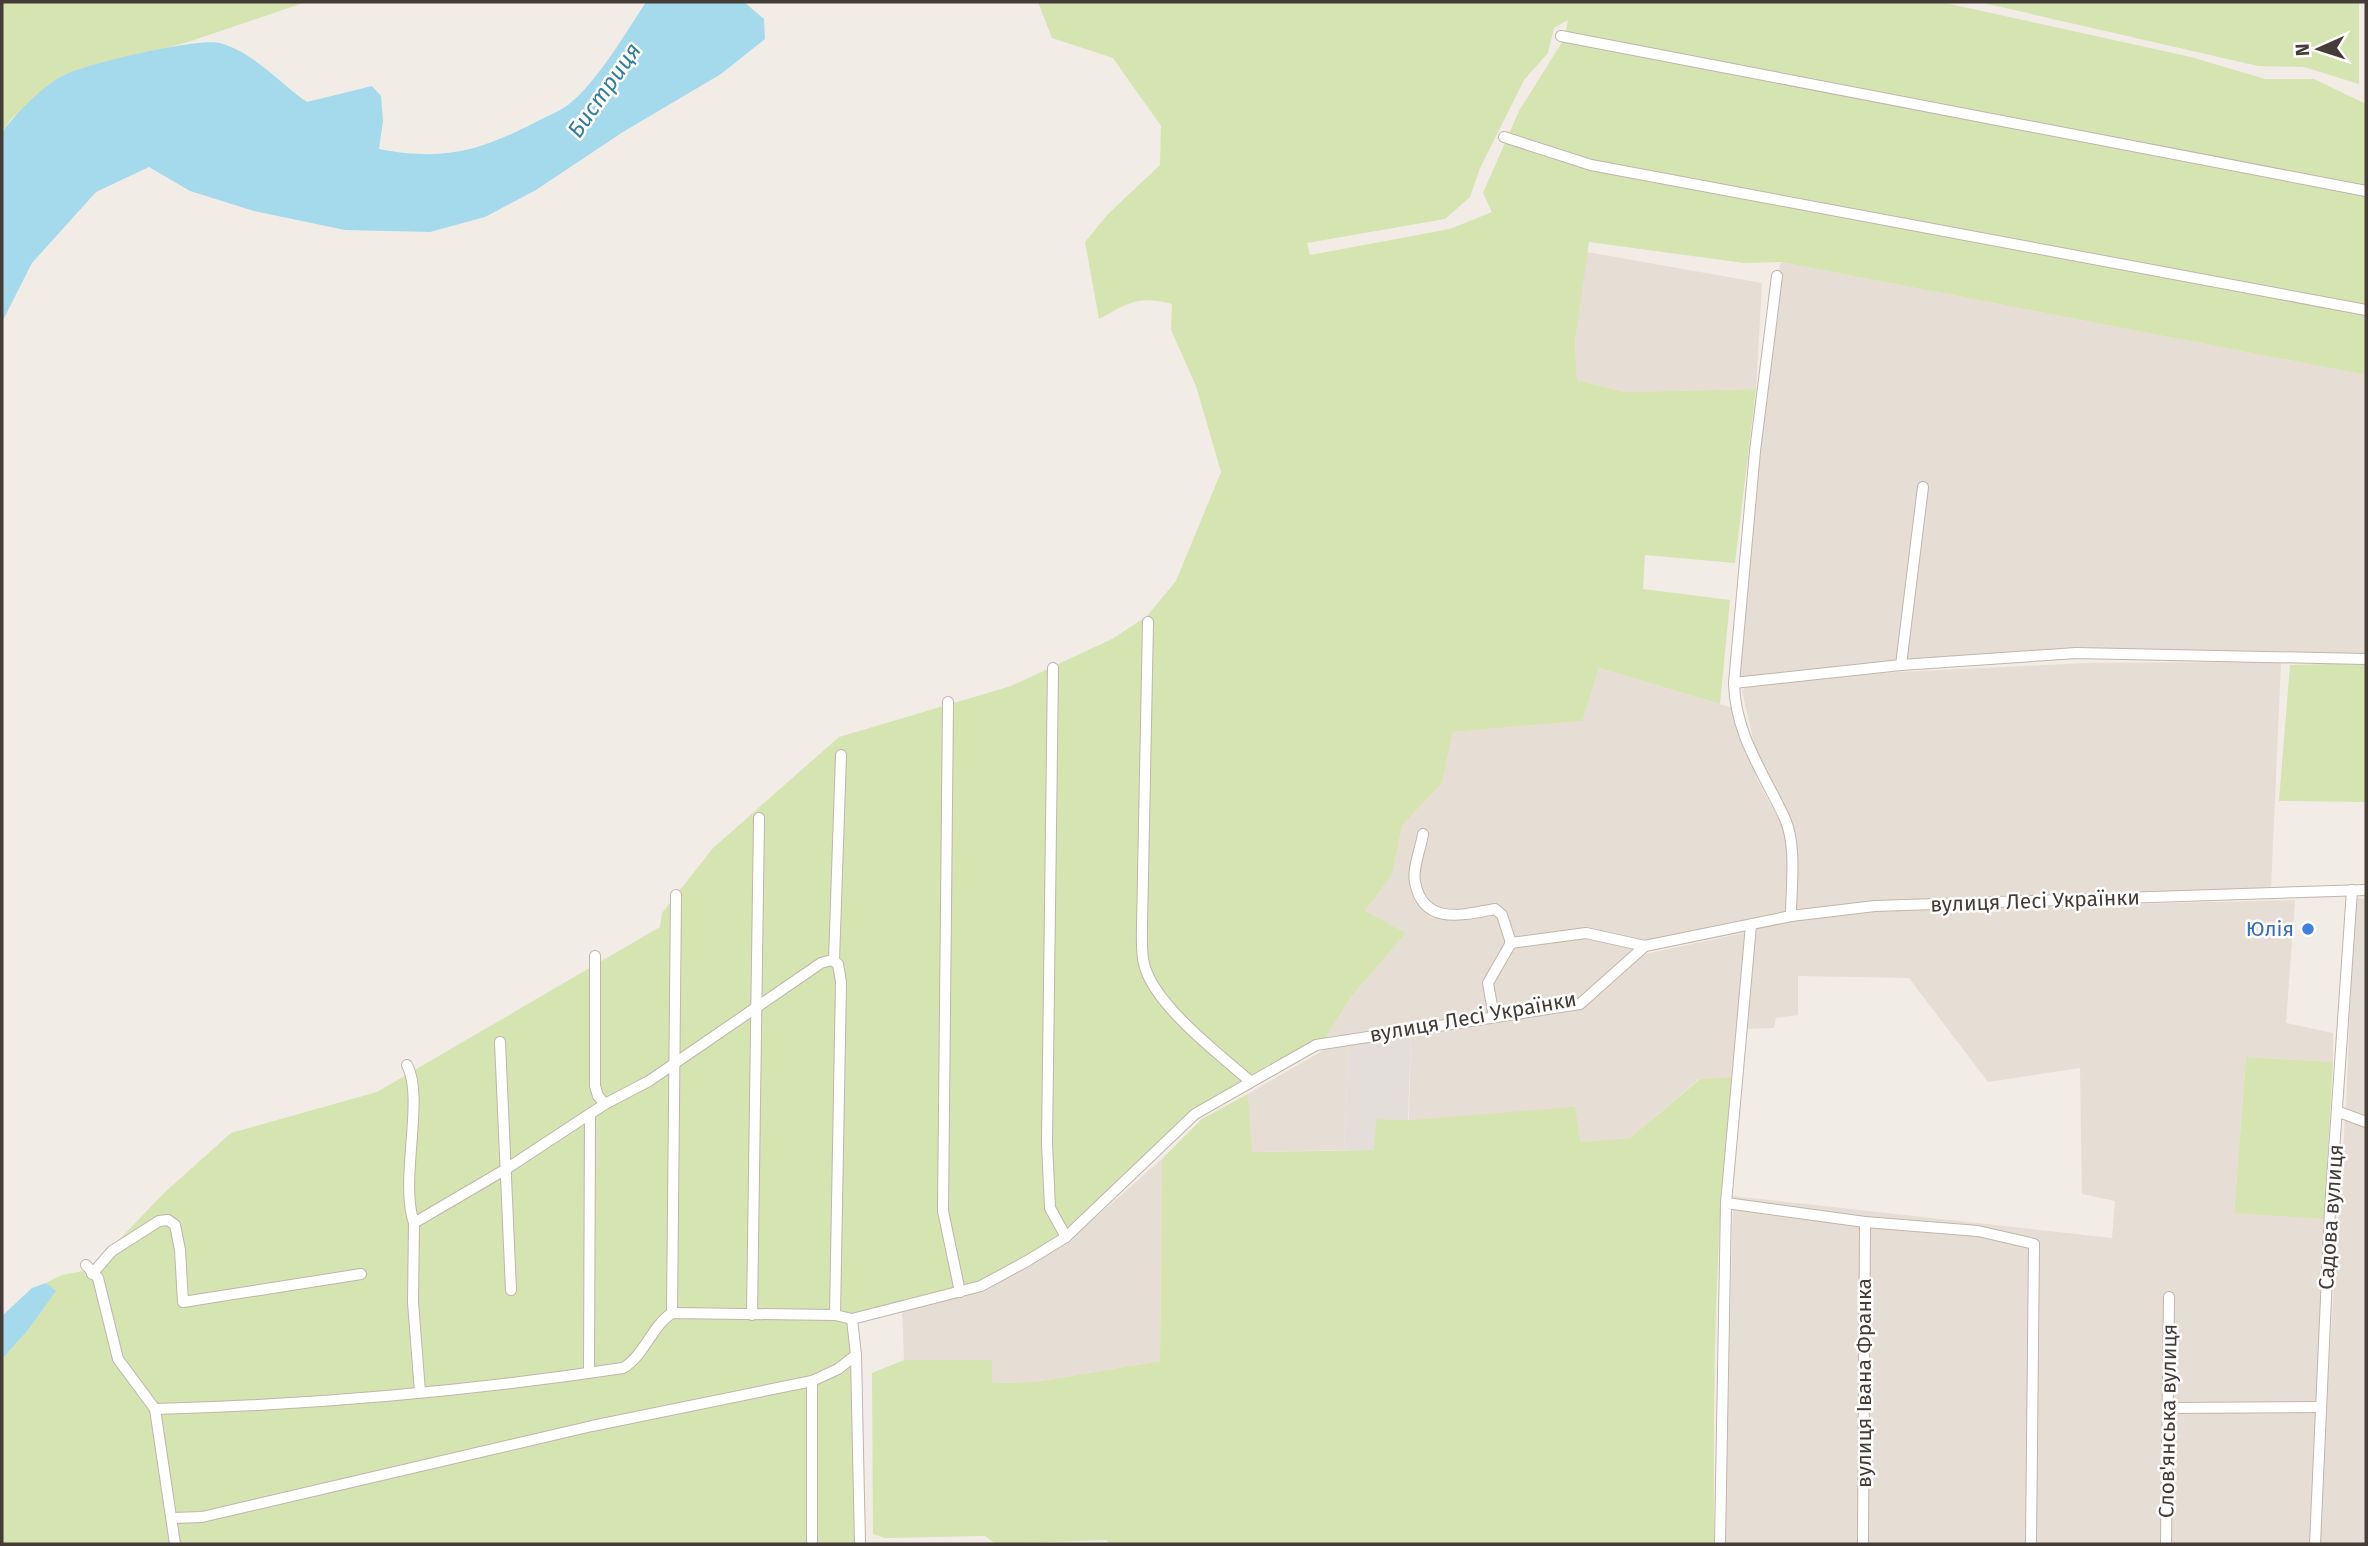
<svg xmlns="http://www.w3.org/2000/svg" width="2368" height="1546" viewBox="0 0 2368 1546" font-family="'Fira Sans',sans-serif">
	<rect width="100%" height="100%" fill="#f2ece6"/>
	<g fill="#e6ddd4">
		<path d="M1587 252 1762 283 1756 389 1624 392 1577 380 1575 342Z"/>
		<path d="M1781 262 2366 375V658L2240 654 1900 661 1737 677 1777 276Z"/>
		<path d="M2281 662 2271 889 1954 897 1797 909 1795 839 1760 768 1742 691 1748 685 1879 673 2087 663Z"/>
		<path d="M1599 668 1736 709 1757 779 1786 833 1789 913 1646 941 1579 1000 1326 1037 1351 997 1406 933 1365 911 1392 875 1402 826 1442 783 1453 732 1581 721Z"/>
		<path d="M2357 898 2366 899V1117L2346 1109 2354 902Z"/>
		<path d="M2295 900 2286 1023 2333 1033V1062L2246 1057 2234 1212 2324 1219 2311 1544H1725L1733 1196 2112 1238 2115 1201 2082 1194 2080 1068 1988 1082 1909 978 1798 976V1015L1776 1018 1774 1028 1746 1029 1755 930 1804 916 1925 909Z"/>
		<path d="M1748 932 1733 1077 1699 1079 1630 1138 1581 1142 1575 1108 1409 1120 1411 1035 1586 1006 1645 954Z"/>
		<path d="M1349 1042 1344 1150 1251 1152 1248 1094 1329 1047Z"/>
		<path d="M2345 1119 2366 1126V1544H2317Z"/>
		<path d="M1162 1159 1160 1361 1035 1382 992 1383 991 1360H904L902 1309 980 1289 1063 1246Z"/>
	</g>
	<path fill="#e4dedb" d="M1411 1035 1408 1120 1376 1119 1375 1150H1344L1349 1042Z"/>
	<g fill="#d5e4b0" fill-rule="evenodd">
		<path d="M2 2H306L188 42 63 75 11 119 2 133Z"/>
		<path d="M1038 2H1941L2191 57 2265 79H2314L2366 104V375L1781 262 1744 263 1589 242 1575 342 1577 380 1624 392 1756 389 1735 563 1645 555 1643 589 1730 600 1720 704 1599 668 1582 721 1453 732 1442 783 1402 826 1392 875 1365 911 1406 933 1351 997 1326 1037 1206 1106 1051 1244 973 1286 846 1315 860 1381 861 1544H2V1359L28 1330 55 1292 46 1283 62 1275 83 1271 92 1276 91 1269 164 1193 231 1133 377 1092 660 927 662 913 713 848 839 737 1011 686 1112 639 1147 616 1176 581 1221 472 1196 386 1171 330 1172 304C1138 295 1128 303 1099 319L1085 242 1108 214 1160 165 1161 126 1113 58 1052 38ZM1568 20 1564 39 1519 111 1483 193 1492 212 1450 229 1310 255 1307 243 1445 219 1470 197 1480 168 1524 80 1548 53 1554 28Z"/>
		<path d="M1979 2H2359V84L2304 67 2258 66Z"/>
		<path d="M2366 663V802L2279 801 2290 665Z"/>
		<path d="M2246 1057 2333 1062 2324 1219 2234 1213Z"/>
		<path d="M1733 1077C1714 1232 1713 1388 1714 1544H1108L1107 1540 996 1544 985 1536 885 1538 873 1534 872 1373 904 1360H992V1383L1035 1382 1160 1361 1162 1159 1202 1119 1248 1094 1252 1152 1374 1150 1376 1119 1408 1120 1575 1107 1581 1142 1630 1138 1700 1079Z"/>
	</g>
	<g fill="#a5daec">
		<path d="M646 2H744L764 19 765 39 721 74 623 132 536 190 485 217 430 232 345 230 254 211 190 191 149 167 96 192 32 263 2 322V133C13 116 45 84 64 75 86 64 198 37 220 43 255 53 278 82 307 102L372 86 381 96 383 121 379 149C443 161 477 152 534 123 545 117 558 112 568 105 595 85 627 31 646 2Z"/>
		<path d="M46 1283 56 1291 28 1330 2 1359V1316L32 1288Z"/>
	</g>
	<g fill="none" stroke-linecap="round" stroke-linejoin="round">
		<g stroke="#c0b6ac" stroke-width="12">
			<g id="minor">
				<path d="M1561 36 2366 191"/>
				<path d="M1504 137 1591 165 2366 310"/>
				<path d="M1148 622 1142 926C1142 938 1141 952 1144 964 1154 1005 1219 1054 1250 1081"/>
				<path d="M1901 665 1923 487"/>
				<path d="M1053 668 1047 1143 1050 1208 1066 1237"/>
				<path d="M1734 683 1755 451 1777 276"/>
				<path d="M948 702 943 1211 960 1292"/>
				<path d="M1423 834C1421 848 1412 869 1415 882 1423 926 1463 915 1495 909L1502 915 1511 943"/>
				<path d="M1791 916C1791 887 1797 846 1785 819 1765 775 1735 735 1734 683L1901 665 2076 653 2366 659"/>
				<path d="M595 956V1086L598 1096 605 1104 649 1081 821 963 832 960 838 964 841 982 835 1315"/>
				<path d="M834 961 841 755"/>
				<path d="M1494 1017 1488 983 1511 943 1586 933 1645 946"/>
				<path d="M500 1042 511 1290"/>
				<path d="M407 1065C425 1098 399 1181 414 1223L506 1169 605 1104"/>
				<path d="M2339 1112 2366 1122"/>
				<path d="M1726 1203 1751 925"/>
				<path d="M414 1223 413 1302 420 1392"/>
				<path d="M86 1265 98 1278 118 1359 155 1409C311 1405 469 1391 623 1368 644 1356 652 1326 672 1313L835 1315 852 1319 981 1286 1027 1261 1066 1237 1195 1114 1316 1045 1580 1004 1645 946 1791 916 1875 906 2366 890"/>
				<path d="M92 1274 112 1251 159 1221 168 1220 175 1225 180 1250 183 1302 361 1274"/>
				<path d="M672 1313 676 895"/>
				<path d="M752 1315 759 818"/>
				<path d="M852 1319 856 1355 860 1544"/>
				<path d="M589 1373 590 1114"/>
				<path d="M812 1381 838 1369 856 1355"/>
				<path d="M2168 1408 2321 1407"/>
				<path d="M155 1409 175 1544"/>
				<path d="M173 1518 202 1517 592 1426 812 1381V1544"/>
				<path d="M1720 1544 1726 1203 1865 1222 1978 1231 2034 1244 2031 1544"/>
				<path d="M1863 1544 1865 1222"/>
				<path d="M2166 1544 2169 1297"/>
				<path d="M2315 1544 2330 1209 2352 890"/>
			</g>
		</g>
		<use href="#minor" stroke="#fff" stroke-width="10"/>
	</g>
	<circle fill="#3f7fe0" stroke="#fff" stroke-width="2.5" cx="2308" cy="929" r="7"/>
	<g text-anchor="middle" stroke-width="5" stroke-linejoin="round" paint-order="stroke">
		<g font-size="21" fill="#443c36" stroke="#fff">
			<text transform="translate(2035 901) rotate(-2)" y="7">вулиця Лесі Українки</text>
			<text transform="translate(1473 1017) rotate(-10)" y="7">вулиця Лесі Українки</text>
			<text transform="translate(2331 1217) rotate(-86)" y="7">Садова вулиця</text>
			<text transform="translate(1864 1383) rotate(-90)" y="7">вулиця Івана Франка</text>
			<text transform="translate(2168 1421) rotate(-89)" y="7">Слов'янська вулиця</text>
		</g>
		<g font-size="21" fill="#366cbe" stroke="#fff" text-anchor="end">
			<text x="2294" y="936">Юлія</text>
		</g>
		<g font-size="23" font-style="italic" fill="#317e9b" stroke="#fff">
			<text transform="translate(604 90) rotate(-55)" y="8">Бистриця</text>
		</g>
	</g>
	<rect width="2368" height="1546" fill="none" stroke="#443c36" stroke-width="7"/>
	<g transform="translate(2319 49) rotate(267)" stroke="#ffffff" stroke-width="5" paint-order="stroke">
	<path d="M0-5L12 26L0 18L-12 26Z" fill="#443c36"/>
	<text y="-10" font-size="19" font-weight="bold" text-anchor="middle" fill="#443c36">N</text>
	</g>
</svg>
